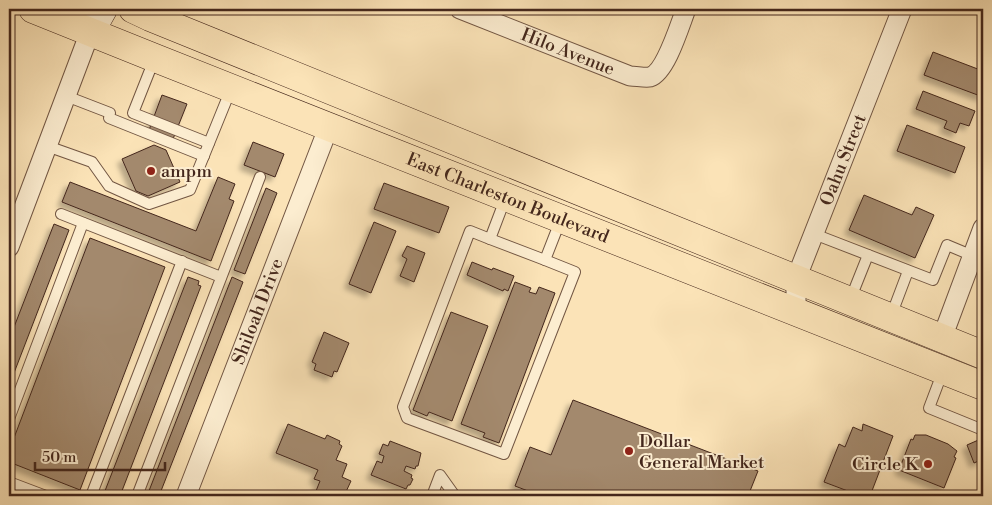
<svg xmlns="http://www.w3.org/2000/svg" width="992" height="505" viewBox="0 0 992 505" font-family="'Libre Bodoni',serif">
	<defs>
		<filter id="shadow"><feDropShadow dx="-4.5" dy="4.5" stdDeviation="2.5" flood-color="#0004"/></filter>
	</defs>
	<rect width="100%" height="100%" fill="#fbe3b7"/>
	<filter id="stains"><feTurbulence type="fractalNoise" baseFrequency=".004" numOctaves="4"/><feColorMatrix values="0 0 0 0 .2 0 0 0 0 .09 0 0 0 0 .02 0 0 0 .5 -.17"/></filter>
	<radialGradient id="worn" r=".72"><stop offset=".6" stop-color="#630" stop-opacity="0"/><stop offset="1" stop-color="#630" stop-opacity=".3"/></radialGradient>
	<g fill="#a3896d" stroke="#44271c" filter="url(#shadow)">
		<path d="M933 52 983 71V97L924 75Z"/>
		<path d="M923 91 975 111 969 126 960 123 956 133 944 128 947 121 916 109Z"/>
		<path d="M162 95 187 104 173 139 149 130Z"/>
		<path d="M907 125 965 147 955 173 897 151Z"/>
		<path d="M253 142 284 154 275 177 244 165Z"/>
		<path d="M154 145 166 150 180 182 148 196 136 191 122 159Z"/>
		<path d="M218 177 235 184 229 199 234 201 211 261 62 202 70 182 196 231Z"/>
		<path d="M384 183 449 207 439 233 374 209Z"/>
		<path d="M266 188 277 193 245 274 234 270Z"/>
		<path d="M864 195 912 215 916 207 934 215 915 258 849 230Z"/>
		<path d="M374 222 396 231 371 293 349 284Z"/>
		<path d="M54 224 69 230 9 386V340Z"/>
		<path d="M90 238 165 267 80 490 9 462V451Z"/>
		<path d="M407 246 425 253 414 282 400 276 407 259 402 256Z"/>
		<path d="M472 262 492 270 493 268 514 276 508 291 504 289 503 291 467 275Z"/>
		<path d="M188 277 199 281 198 285 201 286 120 496H103Z"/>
		<path d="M232 277 243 282 159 496H147Z"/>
		<path d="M515 282 531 288 529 292 536 294 539 287 555 293 499 443 483 437 485 433 461 424Z"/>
		<path d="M451 312 488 326 452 421 429 412 427 416 413 410Z"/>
		<path d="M324 332 349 343 337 372 334 371 332 377 314 370 316 364 312 362Z"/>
		<path d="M573 400 758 471 748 496H541L515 486 530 447 551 455Z"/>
		<path d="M288 424 325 439 327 435 340 441 339 444 342 446 336 460 347 464 342 477 351 481 344 496H314L320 481 314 479 318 470 276 453Z"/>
		<path d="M863 424 893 436 870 496H861L824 482 839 444 845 447 853 427 862 431Z"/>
		<path d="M915 435H926L948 444 957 451 954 457 956 458 944 488 899 470 911 439 913 440Z"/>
		<path d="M983 438V459L974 463 967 445Z"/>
		<path d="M390 441 421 453 418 466H416L415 469 406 466 404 471 412 475 411 478 413 479 410 485H408L406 489 371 475 377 461 382 463 384 456 379 454 383 444 388 446Z"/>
		<path d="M9 487 32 496H9Z"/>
		<path d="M365 492 376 496H364Z"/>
	</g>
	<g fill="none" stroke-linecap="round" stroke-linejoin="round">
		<g stroke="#725643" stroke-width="12">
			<g id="lane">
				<path d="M154 60 133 113 209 143"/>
				<path d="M66 96 110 113"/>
				<path d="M109 118 204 156"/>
				<path d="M47 146 92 162 109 186 149 204 190 190 231 89"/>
				<path d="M506 197 490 239 470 231 403 407 407 418 504 454 575 272 545 260 561 219"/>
				<path d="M61 214 221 277"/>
				<path d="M814 234 933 280 947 245 983 260"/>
				<path d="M490 239 545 260"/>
				<path d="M850 300 868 255"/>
				<path d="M891 316 908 271"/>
				<path d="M943 371 929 408 983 430"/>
				<path d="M9 419 83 223"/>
				<path d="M9 482 46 496"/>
				<path d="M91 496 182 261"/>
				<path d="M137 496 260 177"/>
				<path d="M432 496 440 475 455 496"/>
			</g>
		</g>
		<g stroke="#725643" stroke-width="21">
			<g id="street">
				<path id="s1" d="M460 9 630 76C636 76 645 78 650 77 666 72 680 24 686 9"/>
				<path d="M9 247 90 32"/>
				<path id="s2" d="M796 312V279L902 9"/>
				<path d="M942 338 983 228"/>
				<path id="s3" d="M186 496 329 126"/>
			</g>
		</g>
		<g stroke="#44271c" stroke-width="29">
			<path id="secondary" d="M90 32 103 9"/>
		</g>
		<g stroke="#44271c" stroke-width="29">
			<g id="primary">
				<path id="s4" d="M33 9 155 58 983 386"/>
				<path d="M133 9 150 17 983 355"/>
			</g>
		</g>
		<use href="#lane" stroke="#fcedd0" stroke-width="10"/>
		<use href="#street" stroke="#fcedd0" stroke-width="19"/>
		<use href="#secondary" stroke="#fcedd0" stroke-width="28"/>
		<use href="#primary" stroke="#fbe3b7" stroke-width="28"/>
	</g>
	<g fill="#8f2418" stroke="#fcedd0" stroke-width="2">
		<circle cx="151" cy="171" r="5"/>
		<circle cx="629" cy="451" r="5"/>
		<circle cx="928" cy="464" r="5"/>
	</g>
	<g text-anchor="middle" stroke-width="4" stroke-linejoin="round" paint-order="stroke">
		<g font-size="18" fill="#44271c" stroke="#fcedd0">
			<text dy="6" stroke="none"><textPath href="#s1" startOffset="116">Hilo Avenue</textPath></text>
			<text dy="6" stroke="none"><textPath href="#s2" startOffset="161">Oahu Street</textPath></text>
			<text dy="6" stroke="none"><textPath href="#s4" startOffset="511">East Charleston Boulevard</textPath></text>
			<text dy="6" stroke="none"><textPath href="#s3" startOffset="198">Shiloah Drive</textPath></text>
		</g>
		<g font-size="18" fill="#44271c" stroke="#fcedd0" text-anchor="start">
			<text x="161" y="177">ampm</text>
			<text x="639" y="447">Dollar<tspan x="639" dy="21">General Market</tspan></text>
			<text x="918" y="470" text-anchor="end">Circle K</text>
		</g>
	</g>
	<rect width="992" height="505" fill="none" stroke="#fbe3b7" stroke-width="30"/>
	<rect x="10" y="10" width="972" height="485" fill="none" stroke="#44271c" stroke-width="2.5"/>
	<rect x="15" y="15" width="962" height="475" fill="none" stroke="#44271c"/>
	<path d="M35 462v8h130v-8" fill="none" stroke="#44271c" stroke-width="2.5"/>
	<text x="42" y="462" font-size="15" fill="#44271c" stroke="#fcedd0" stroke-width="4" paint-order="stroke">50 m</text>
	<rect width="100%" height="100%" filter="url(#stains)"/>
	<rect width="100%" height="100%" fill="url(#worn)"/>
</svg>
